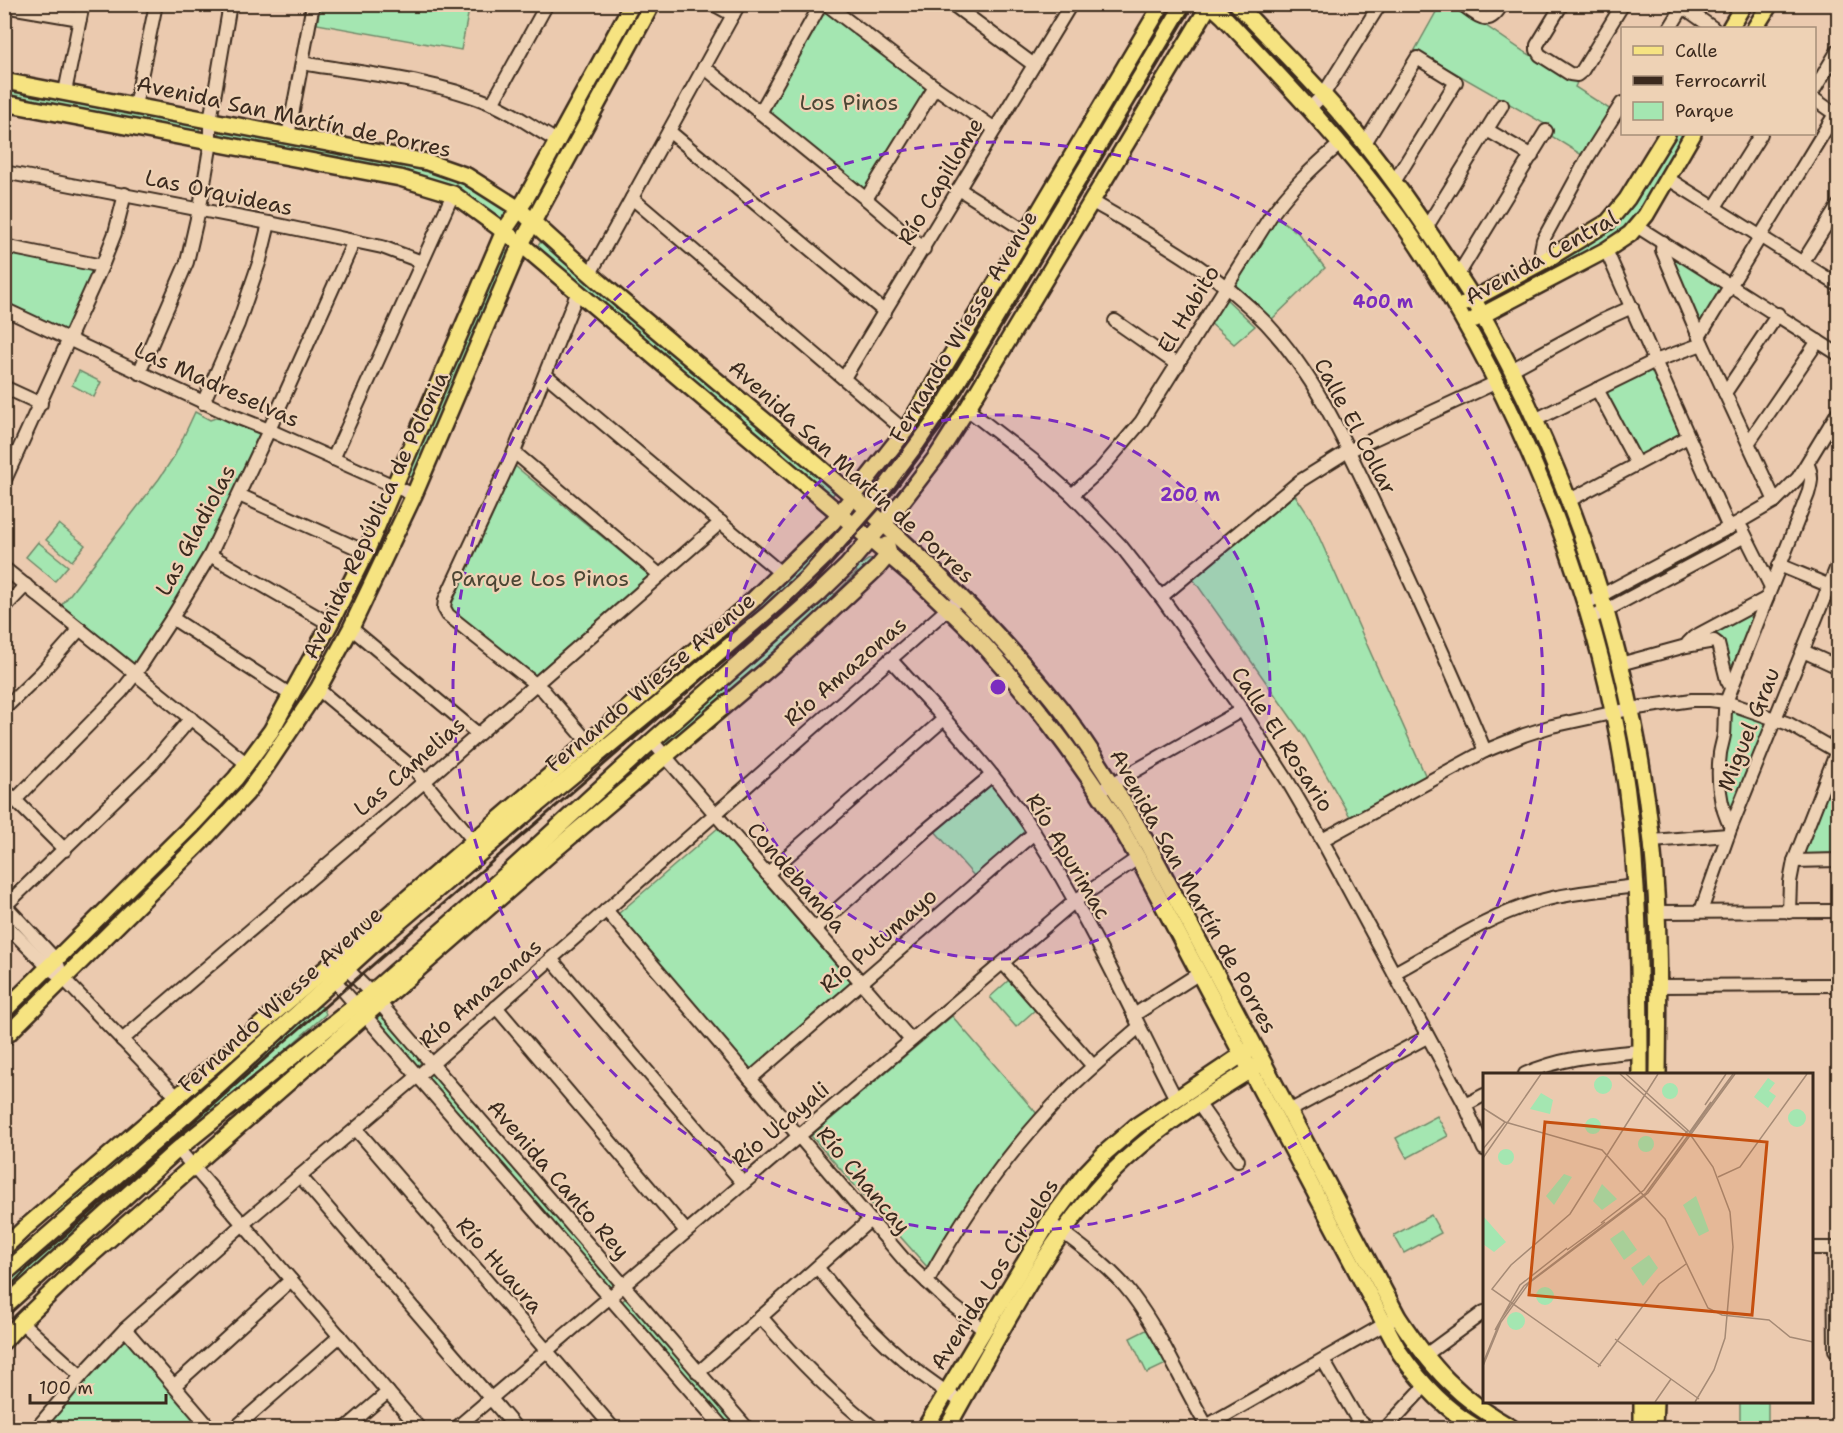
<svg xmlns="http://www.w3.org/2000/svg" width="1843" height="1433" viewBox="0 0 1843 1433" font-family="'Shantell Sans',sans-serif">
	<rect width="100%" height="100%" fill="#ebcaaf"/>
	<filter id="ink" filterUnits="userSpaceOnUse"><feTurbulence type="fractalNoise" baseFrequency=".0167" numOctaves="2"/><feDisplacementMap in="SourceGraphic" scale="12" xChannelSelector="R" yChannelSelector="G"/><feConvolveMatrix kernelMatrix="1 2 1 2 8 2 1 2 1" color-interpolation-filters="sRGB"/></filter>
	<g filter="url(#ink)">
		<g fill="#a4e6b1" stroke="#708868" stroke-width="1.5">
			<path d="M321 4H470V5L461 50 317 24Z"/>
			<path d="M637 5H647L538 204 530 199Z"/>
			<path d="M1440 5H1455L1523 51 1578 80 1575 87 1611 110 1585 157 1548 134 1550 127 1415 50Z"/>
			<path d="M824 10 927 88 864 192 767 113Z"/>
			<path d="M1237 13 1308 88 1306 92 1304 93 1232 18Z"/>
			<path d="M4 87 200 125 198 136 5 100Z"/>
			<path d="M1330 112 1410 216 1457 287 1463 298 1461 301 1415 231 1324 117Z"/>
			<path d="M223 129 441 172 505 205 511 215 502 222 474 204 219 140 218 135Z"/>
			<path d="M1674 134H1685L1632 221 1620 236 1500 304 1495 295 1604 234 1624 214Z"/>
			<path d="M1277 217 1298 233 1325 268 1272 319 1232 284Z"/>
			<path d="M542 240 837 489 830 499 535 250Z"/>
			<path d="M501 248 510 253 412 478 404 474Z"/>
			<path d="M5 251 97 270 69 334 5 304Z"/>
			<path d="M1667 251 1726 284 1700 326Z"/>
			<path d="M1224 297 1255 326 1234 344 1208 321Z"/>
			<path d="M1480 327 1518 391 1597 594 1590 598C1571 540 1553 483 1528 428 1514 395 1496 364 1480 333Z"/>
			<path d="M1652 364 1683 435 1638 458 1602 390Z"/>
			<path d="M79 371 101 382 94 397 72 385Z"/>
			<path d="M195 412 210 420 224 415 264 432C224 513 185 593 135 668L61 606 159 479 175 455Z"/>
			<path d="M515 466 648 574 647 577 534 676 450 608Z"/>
			<path d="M1295 495 1311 519 1426 777 1352 820 1304 736 1193 579Z"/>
			<path d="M839 523 846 529 786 590 534 797 764 600Z"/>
			<path d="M59 524 85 545 72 561 46 540Z"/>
			<path d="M38 542 68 566 55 581 26 557Z"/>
			<path d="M871 559 875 561 873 566 669 750 662 742 819 604 832 593 835 594 857 572 855 569 868 560Z"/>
			<path d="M1762 602 1729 678 1719 643 1699 636Z"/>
			<path d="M962 607 1014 660 1105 778 1098 783 957 612Z"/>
			<path d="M1725 707 1768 721 1729 814C1721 779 1723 743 1725 707Z"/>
			<path d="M1628 719 1636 767 1649 877 1643 878 1636 816 1621 720Z"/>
			<path d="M1838 756V858H1799Z"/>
			<path d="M991 782 1026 832 975 877 934 830Z"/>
			<path d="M718 828 851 982 751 1070 618 914Z"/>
			<path d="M1650 883 1652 1074H1646L1642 885Z"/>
			<path d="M1009 980 1035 1010 1016 1027 990 997Z"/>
			<path d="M317 1005 323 1007 326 1014 167 1155 158 1145Z"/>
			<path d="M382 1014 422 1061 419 1065H414L378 1023 377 1020 378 1016Z"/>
			<path d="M952 1016 1039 1116 929 1269 811 1136Z"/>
			<path d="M1235 1068 1237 1070 1066 1217 1059 1211 1081 1185 1153 1119Z"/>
			<path d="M430 1072H433L616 1284 609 1290 426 1079 427 1075Z"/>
			<path d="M1437 1116 1448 1136 1407 1158 1396 1138Z"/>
			<path d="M135 1138 142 1147 61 1215 56 1211Z"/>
			<path d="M147 1153 157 1164 5 1301V1280Z"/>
			<path d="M1431 1215 1441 1233 1404 1253 1394 1235Z"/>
			<path d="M626 1298 630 1301 742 1428H726L621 1302Z"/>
			<path d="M1400 1327 1501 1428H1485L1466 1415 1419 1369 1393 1331Z"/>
			<path d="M125 1329 209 1428H37Z"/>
			<path d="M1148 1329 1166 1364 1147 1373 1130 1338Z"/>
			<rect x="1740" y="1402" width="28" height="26"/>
		</g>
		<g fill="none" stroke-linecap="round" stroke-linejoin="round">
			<g stroke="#3b2a1e" stroke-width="16">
				<g id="minor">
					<path d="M713 4 733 15"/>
					<path d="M826 4 935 87 995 129"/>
					<path d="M952 4 1034 65"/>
					<path d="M1461 4C1480 16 1488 29 1502 4"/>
					<path d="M1562 4 1537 45V50L1540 55 1570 74 1577 75 1582 71 1623 4"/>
					<path d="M1679 4 1713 28"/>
					<path d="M4 6 80 19"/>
					<path d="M1670 28 1683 7"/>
					<path d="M302 63C365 74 430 79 490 103 513 112 535 129 557 141"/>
					<path d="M704 67 866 199 924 249"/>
					<path d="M1814 90 1838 50"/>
					<path d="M65 92 83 4"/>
					<path d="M1814 99 1838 116"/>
					<path d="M492 104 547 4"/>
					<path d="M135 106 156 4"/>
					<path d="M1309 109 1323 95 1380 4"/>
					<path d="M760 113 821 4"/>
					<path d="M1487 130 1532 156"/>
					<path d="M669 131 885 312"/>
					<path d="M288 136 313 4"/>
					<path d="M1365 143 1417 58 1456 82 1394 182"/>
					<path d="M4 172 269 223 382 247 422 262"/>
					<path d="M1667 178 1838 285"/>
					<path d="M959 189 1027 232"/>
					<path d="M632 198 905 431"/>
					<path d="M866 199 935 87"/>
					<path d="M1091 201C1153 237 1216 271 1266 323 1318 379 1347 447 1379 514 1416 593 1452 671 1485 751"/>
					<path d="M1715 207 1761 134"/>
					<path d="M1638 227 1838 354"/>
					<path d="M1426 228 1502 105"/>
					<path d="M1663 242 1662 250 1699 337 1775 501"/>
					<path d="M4 246 102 266"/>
					<path d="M1606 250 1729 528"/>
					<path d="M1544 261 1541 250 1543 240 1588 157 1622 103"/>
					<path d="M1803 262 1838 206"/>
					<path d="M591 272 739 4"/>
					<path d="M1458 275 1546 131"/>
					<path d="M578 291 514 452 445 600 444 608 448 615 544 691 588 742"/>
					<path d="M4 309 231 415 269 430 414 495"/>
					<path d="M1115 321 1178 365"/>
					<path d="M1699 337 1835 114"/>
					<path d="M1511 370 1601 321 1632 307"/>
					<path d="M139 373 187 262 201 201 210 148V121L230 4"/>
					<path d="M546 375 782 574"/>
					<path d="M844 378 1071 4"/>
					<path d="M4 387 41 404"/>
					<path d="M1597 389 1637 464"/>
					<path d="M1725 393 1778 314"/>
					<path d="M203 403 238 324 260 260 269 223"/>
					<path d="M967 409 1034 461 1072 495 1121 546 1161 597 1242 710 1287 780 1322 840 1465 1105 1484 1149"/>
					<path d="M1535 420 1655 361 1702 344"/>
					<path d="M1749 442 1818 341"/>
					<path d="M514 452 660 575"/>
					<path d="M333 459 453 194"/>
					<path d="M4 482 102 266 115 233 125 194"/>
					<path d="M239 495 366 552"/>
					<path d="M1072 495 1101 469 1141 422 1270 217C1292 187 1312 168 1340 144"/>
					<path d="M1568 501 1688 437"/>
					<path d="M1742 529 1771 587"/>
					<path d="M210 555 330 624"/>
					<path d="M1779 565 1830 586"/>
					<path d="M4 568 247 764"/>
					<path d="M1161 597 1300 481 1348 451 1497 382"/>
					<path d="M1585 604 1739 522 1775 501 1798 478 1838 412"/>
					<path d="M4 608 26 585"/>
					<path d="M172 618 291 695"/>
					<path d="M1590 619 1745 536"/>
					<path d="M351 628 478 734"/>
					<path d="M1688 643 1694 637 1767 598"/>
					<path d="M1803 651 1838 667"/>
					<path d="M890 659C941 715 994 771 1035 834 1089 918 1130 1010 1176 1099"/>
					<path d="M1620 664 1686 646 1714 641 1718 644 1727 680 1731 687"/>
					<path d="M318 689 414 769 473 840"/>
					<path d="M4 709 42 672 80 629"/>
					<path d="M652 741 911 1040"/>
					<path d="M1105 788 1242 710"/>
					<path d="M4 789 65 850"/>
					<path d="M15 800 121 692 136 673 172 618 210 555 269 430 354 241"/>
					<path d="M1731 827C1719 806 1717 777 1720 753 1721 747 1723 741 1724 735 1725 724 1724 713 1726 702L1808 494C1811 483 1813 476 1808 465"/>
					<path d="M1322 840 1485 751 1524 735 1552 726 1630 709 1692 700H1710L1726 702 1789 724 1838 752"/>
					<path d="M1652 841 1728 835"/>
					<path d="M1794 861 1838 860"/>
					<path d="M767 874 944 719"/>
					<path d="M4 904 56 960 59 967"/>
					<path d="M4 907 151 765 191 718"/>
					<path d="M606 910 906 1262 947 1301 984 1330"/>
					<path d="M1701 911 1731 827 1838 564"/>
					<path d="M1657 912 1838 911"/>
					<path d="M1789 912 1790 882 1794 861 1837 751"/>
					<path d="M4 923 49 968 64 979 176 1096"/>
					<path d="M815 929 924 832 992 775"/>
					<path d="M551 959 743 1183"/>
					<path d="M1003 963 1093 1066"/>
					<path d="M342 964 371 993 432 1064 747 1428"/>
					<path d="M1394 973C1442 947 1491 914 1544 900 1574 892 1606 890 1636 886"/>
					<path d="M329 974 723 1428"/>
					<path d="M1659 986 1838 985"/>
					<path d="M496 1007 686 1231"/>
					<path d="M1134 1015 1198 974"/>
					<path d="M122 1040 425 781 721 522"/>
					<path d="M1525 1074C1562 1057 1600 1055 1640 1051"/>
					<path d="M750 1079 1034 833"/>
					<path d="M1198 1103 1238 1160"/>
					<path d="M1465 1105 1484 1095"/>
					<path d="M1289 1111 1427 1037"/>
					<path d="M356 1129 613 1428"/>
					<path d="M178 1149 419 1428"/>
					<path d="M300 1176 516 1428"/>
					<path d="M1049 1222C1078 1244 1110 1266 1132 1295 1163 1336 1182 1385 1208 1428"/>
					<path d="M1812 1248H1838"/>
					<path d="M1834 1248 1835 1350"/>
					<path d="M818 1268C858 1321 904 1367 962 1402"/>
					<path d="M927 1282C965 1212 1011 1148 1067 1091 1090 1068 1115 1048 1139 1027"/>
					<path d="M761 1317C796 1358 832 1395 874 1428"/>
					<path d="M21 1322 81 1376"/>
					<path d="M125 1329 210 1428"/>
					<path d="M1424 1356 1484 1312"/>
					<path d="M1323 1360 1357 1419 1368 1428"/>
					<path d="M698 1373 870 1220"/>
					<path d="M174 1386 291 1280"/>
					<path d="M37 1428 81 1376 125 1329 243 1224 432 1064 961 597"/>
					<path d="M235 1428 340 1336"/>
					<path d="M346 1428 388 1392"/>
					<path d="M456 1428 1075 901 1138 858"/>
					<path d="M1203 1428 1392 1320"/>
					<path d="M1386 1428 1426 1385"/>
				</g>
			</g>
			<g stroke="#3b2a1e" stroke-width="20">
				<g id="major">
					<path d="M1210 4 1224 17C1284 81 1346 145 1398 217 1498 358 1577 541 1613 711 1639 830 1640 953 1640 1074"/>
					<path d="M1237 4C1280 50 1327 95 1366 145 1392 178 1416 212 1439 247 1451 265 1464 283 1475 302 1568 465 1632 655 1652 842 1660 919 1659 997 1658 1074"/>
					<path d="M1730 28 1744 4"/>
					<path d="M1755 28 1770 4"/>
					<path d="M4 81 427 162 467 176 519 209C697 377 906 515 1060 708 1093 751 1121 797 1148 845L1398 1317C1431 1367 1459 1399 1512 1428"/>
					<path d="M4 103 400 178 453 194 521 244 918 580C936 598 956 615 974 634 1037 703 1093 776 1138 858L1400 1353C1420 1382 1446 1410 1477 1428"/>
					<path d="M1466 303 1544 261 1608 222 1627 199 1667 134"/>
					<path d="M1475 319 1606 250 1630 234 1646 215 1693 134"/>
					<path d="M4 1011 191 826 236 778 271 731 330 624 366 552 504 231 525 200 632 4"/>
					<path d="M4 1038 203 840 246 794 261 774 318 689 351 628 414 495 521 244 652 4"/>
					<path d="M4 1248 26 1227 752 601 832 523 905 431 1027 232 1162 4"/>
					<path d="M4 1274 189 1112 377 941 527 813 768 614 808 577 877 499 933 424 1184 4"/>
					<path d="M4 1307 178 1149 371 993 509 872 652 741 818 594 847 566 901 503 937 456 967 409 1210 4"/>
					<path d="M4 1341 21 1322 82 1263 551 853 781 658 877 568 889 554 887 545"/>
					<path d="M1642 1402V1428"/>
					<path d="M925 1428 1049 1222 1085 1174 1106 1152 1136 1126 1249 1050"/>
					<path d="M947 1428C998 1339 1050 1229 1126 1159 1166 1122 1211 1094 1257 1066"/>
					<path d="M1654 1428 1655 1402"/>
				</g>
			</g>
			<use href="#minor" stroke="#eed2b5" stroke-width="12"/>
			<use href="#major" stroke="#f6e381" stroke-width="15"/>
			<path stroke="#3b2a1e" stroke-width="3" d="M4 1293 28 1268 285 1041 781 611 832 562 881 506 923 450 962 392 1193 4"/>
		</g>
	</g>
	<circle cx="998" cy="687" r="272" fill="#7b2cbf" fill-opacity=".12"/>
	<g fill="none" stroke="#7b2cbf" stroke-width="3" stroke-dasharray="10 8">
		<circle cx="998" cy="687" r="272"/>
		<circle cx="998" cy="687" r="545"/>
	</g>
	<g text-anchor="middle" stroke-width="4.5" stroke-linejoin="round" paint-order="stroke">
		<g font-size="22" fill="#4b4634" stroke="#eed2b5">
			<text x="849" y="110">Los Pinos</text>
			<text x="540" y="586">Parque Los Pinos</text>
		</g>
		<g font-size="22" fill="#3b2a1e" stroke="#eed2b5">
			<text transform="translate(294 116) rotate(12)" y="8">Avenida San Martín de Porres</text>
			<text transform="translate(940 181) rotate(-59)" y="8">Río Capillome</text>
			<text transform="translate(219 192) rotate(12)" y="8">Las Orquideas</text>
			<text transform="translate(1541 257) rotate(-29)" y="8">Avenida Central</text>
			<text transform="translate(1188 309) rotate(-59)" y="8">El Habito</text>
			<text transform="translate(963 326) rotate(-59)" y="8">Fernando Wiesse Avenue</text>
			<text transform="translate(217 384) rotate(24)" y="8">Las Madreselvas</text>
			<text transform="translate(1356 426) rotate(62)" y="8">Calle El Collar</text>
			<text transform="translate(852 471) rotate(42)" y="8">Avenida San Martín de Porres</text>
			<text transform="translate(375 515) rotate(-65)" y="8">Avenida República de Polonia</text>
			<text transform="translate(195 530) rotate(-62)" y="8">Las Gladiolas</text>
			<text transform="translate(845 671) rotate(-41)" y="8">Río Amazonas</text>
			<text transform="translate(650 682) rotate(-40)" y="8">Fernando Wiesse Avenue</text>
			<text transform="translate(1748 729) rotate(-68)" y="8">Miguel Grau</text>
			<text transform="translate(1283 739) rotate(57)" y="8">Calle El Rosario</text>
			<text transform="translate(409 766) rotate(-41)" y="8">Las Camelias</text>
			<text transform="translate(1069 856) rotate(59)" y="8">Río Apurimac</text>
			<text transform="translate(797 877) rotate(49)" y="8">Condebamba</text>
			<text transform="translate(1194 891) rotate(61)" y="8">Avenida San Martín de Porres</text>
			<text transform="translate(878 940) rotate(-41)" y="8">Río Putumayo</text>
			<text transform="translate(480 993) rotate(-41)" y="8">Río Amazonas</text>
			<text transform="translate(280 999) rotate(-42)" y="8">Fernando Wiesse Avenue</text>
			<text transform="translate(780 1124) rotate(-40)" y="8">Río Ucayali</text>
			<text transform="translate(559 1179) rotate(49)" y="8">Avenida Canto Rey</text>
			<text transform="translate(864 1180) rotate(50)" y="8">Río Chancay</text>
			<text transform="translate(500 1265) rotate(49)" y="8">Río Huaura</text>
			<text transform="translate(994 1274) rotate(-58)" y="8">Avenida Los Ciruelos</text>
		</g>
	</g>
	<g transform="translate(1483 1073)">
		<rect width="330" height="330" fill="#ebcaaf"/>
		<path d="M111 12a9 9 0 1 1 18 0a9 9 0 1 1-18 0ZM285 5 292 10 286 18 293 23 285 35 271 24ZM179 18a8 8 0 1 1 16 0a8 8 0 1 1-16 0ZM58 20 70 27 67 41 47 36ZM305 45a9 9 0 1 1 18 0a9 9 0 1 1-18 0ZM102 53a8 8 0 1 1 16 0a8 8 0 1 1-16 0ZM155 71a8 8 0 1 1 16 0a8 8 0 1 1-16 0ZM15 84a8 8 0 1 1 16 0a8 8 0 1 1-16 0ZM81 101 89 104 71 132 63 123ZM119 111 134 126 119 137 110 128ZM213 123 226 158 216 163 200 132ZM1 144 23 169 11 179 0 171ZM140 157 154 177 141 187 127 166ZM166 182 175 195 160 213 148 195ZM53 223a9 9 0 1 1 18 0a9 9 0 1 1-18 0ZM24 248a9 9 0 1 1 18 0a9 9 0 1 1-18 0Z" fill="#a4e6b1"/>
		<path fill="none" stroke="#a58a75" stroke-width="1.5" d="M137 1 209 64 230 94 247 139 250 174 242 265 231 297 212 329M143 1 209 61M222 32 243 1M0 35 22 49 119 77 182 146 225 235 239 242 286 247 307 264 330 269M206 60 228 29M0 76 22 49M0 85 58 1M235 104 257 94 324 1M118 150 161 117 205 57M84 177 122 149M12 257 37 212 84 175M132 266 216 326M0 290 18 246 41 213 163 120 250 1M0 293 18 249 46 210 165 120 252 1M118 293 9 216 28 192 87 141 175 1M115 294 176 211 203 191M172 329 188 306"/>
		<path fill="#c55010" fill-opacity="0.15" stroke="#c55010" stroke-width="3" d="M62 49 284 69 269 242 46 222Z"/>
		<rect width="330" height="330" fill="none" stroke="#3b2a1e" stroke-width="3"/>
	</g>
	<circle cx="998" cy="687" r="9" fill="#7b2cbf" stroke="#eed2b5" stroke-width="3"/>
	<g font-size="18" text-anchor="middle" font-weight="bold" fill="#7b2cbf" stroke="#eed2b5" stroke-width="4.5" stroke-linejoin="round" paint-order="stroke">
		<text x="1383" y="308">400 m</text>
		<text x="1190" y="501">200 m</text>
	</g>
	<rect width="1843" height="1433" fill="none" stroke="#eed2b5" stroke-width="24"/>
	<rect x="12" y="12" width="1819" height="1409" fill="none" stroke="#3b2a1e" stroke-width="2" filter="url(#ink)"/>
	<rect x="1621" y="27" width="195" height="108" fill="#eed2b5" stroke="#a68f79" stroke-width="1.5"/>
	<rect x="1633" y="46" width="30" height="9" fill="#f6e381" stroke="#a68f79" stroke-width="1.5"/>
	<text x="1675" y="57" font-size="18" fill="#3b2a1e">Calle</text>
	<rect x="1633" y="76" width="30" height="9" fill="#3b2a1e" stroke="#a68f79" stroke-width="1.5"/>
	<text x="1675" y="87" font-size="18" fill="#3b2a1e">Ferrocarril</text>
	<rect x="1633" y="102" width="30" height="18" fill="#a4e6b1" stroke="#a68f79" stroke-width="1.5"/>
	<text x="1675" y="117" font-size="18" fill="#3b2a1e">Parque</text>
	<path d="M30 1394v9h136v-9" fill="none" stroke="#3b2a1e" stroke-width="3"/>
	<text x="39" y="1394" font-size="18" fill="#3b2a1e" stroke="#eed2b5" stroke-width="4.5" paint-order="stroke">100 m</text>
</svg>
